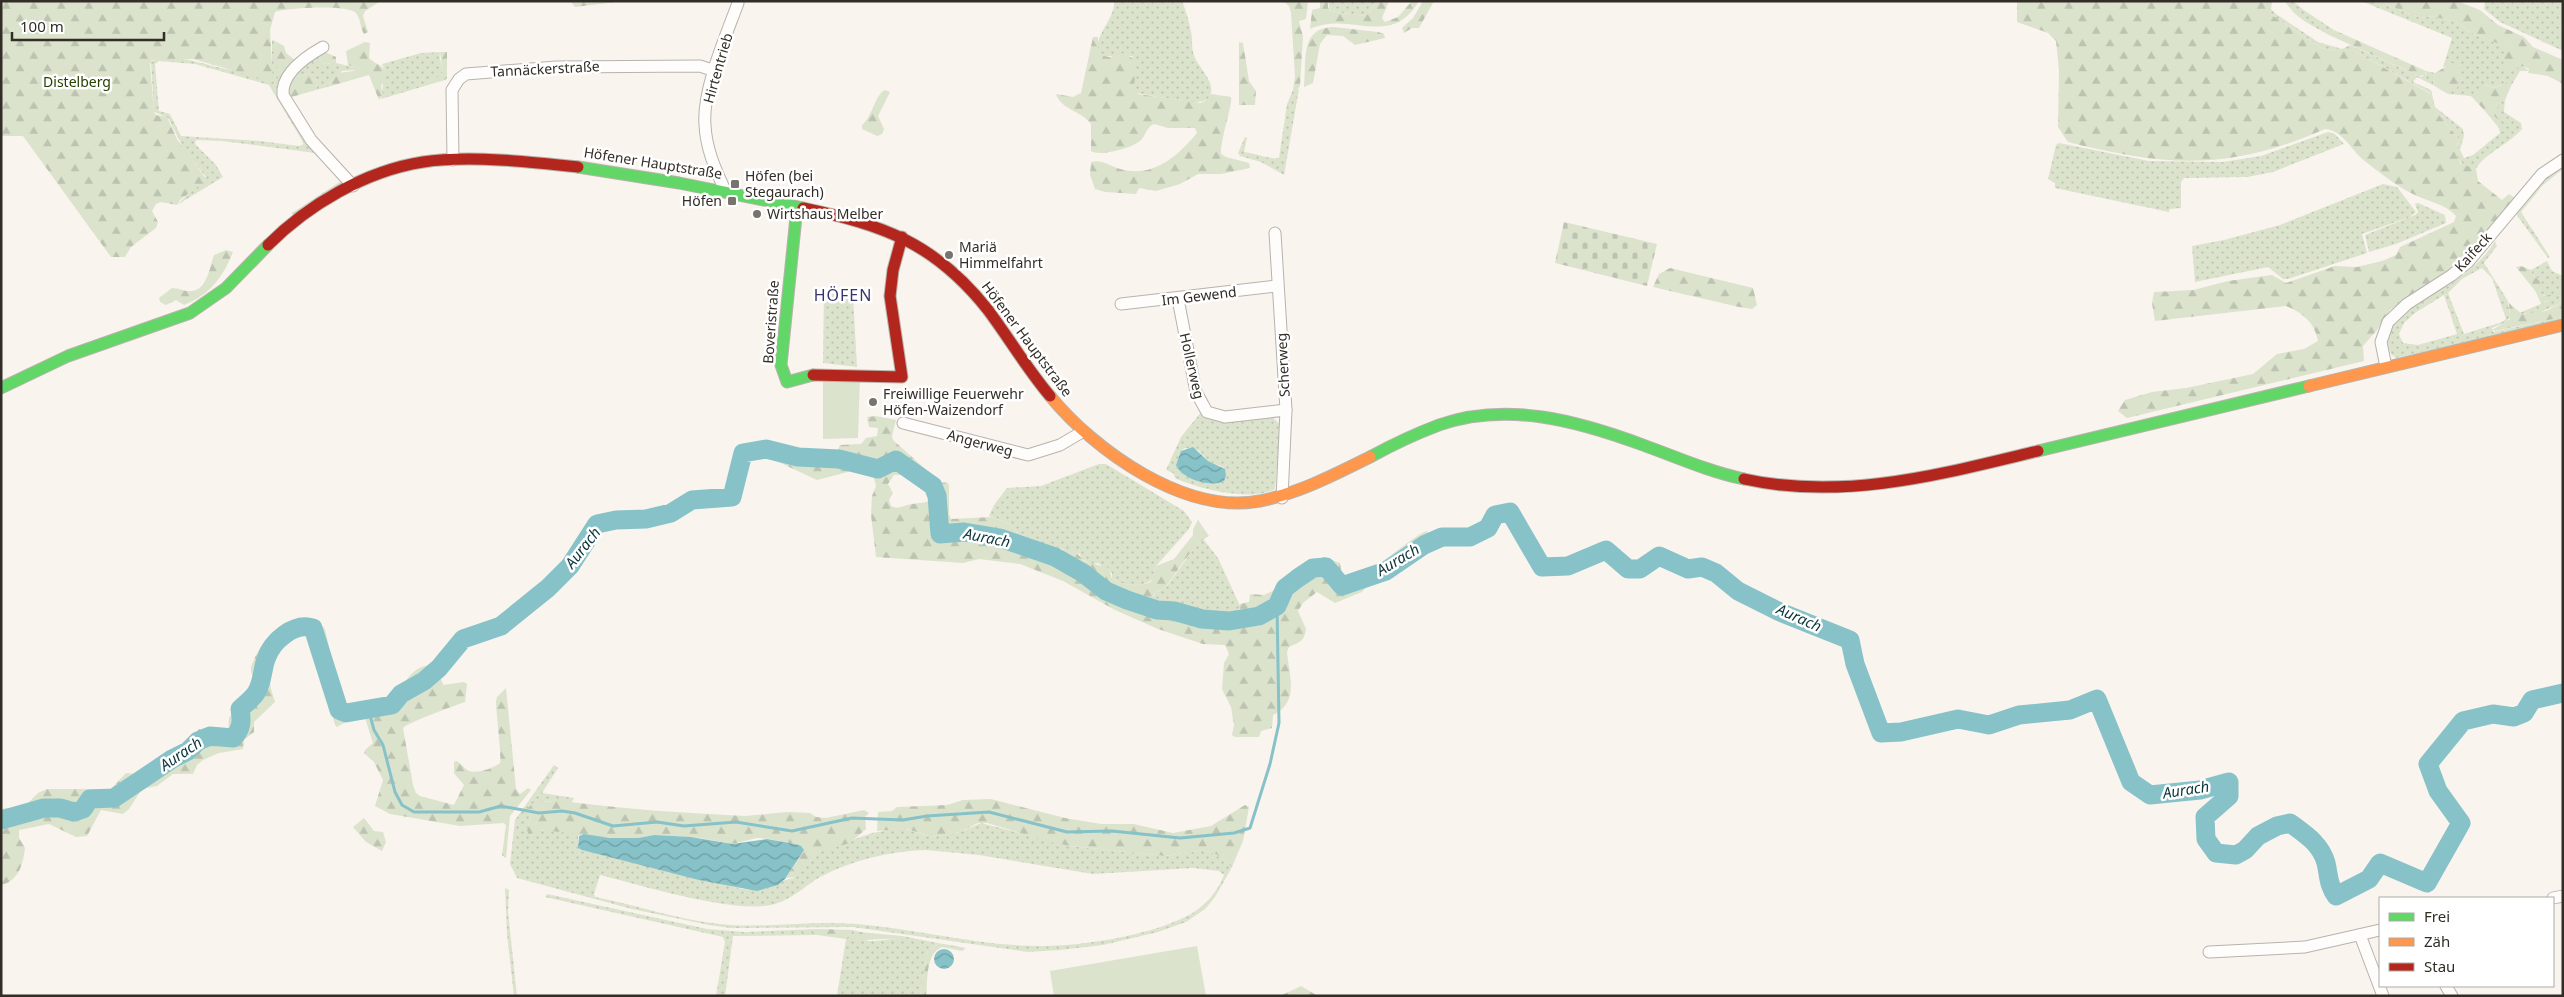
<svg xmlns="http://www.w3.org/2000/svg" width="2564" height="997" viewBox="0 0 2564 997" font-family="'Noto Sans',sans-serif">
	<defs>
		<pattern id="grass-dots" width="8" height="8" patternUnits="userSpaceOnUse" patternTransform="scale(1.25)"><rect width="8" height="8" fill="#dbe3cd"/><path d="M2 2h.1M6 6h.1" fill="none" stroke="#bcc3b0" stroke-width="1.8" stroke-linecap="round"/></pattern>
		<pattern id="forest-firs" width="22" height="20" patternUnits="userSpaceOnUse" patternTransform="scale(1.25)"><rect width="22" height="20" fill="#dbe3cd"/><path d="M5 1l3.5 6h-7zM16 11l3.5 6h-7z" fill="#bcc3b0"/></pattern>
		<pattern id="cemetery-stones" width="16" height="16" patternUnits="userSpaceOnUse" patternTransform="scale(1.25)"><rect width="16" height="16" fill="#dbe3cd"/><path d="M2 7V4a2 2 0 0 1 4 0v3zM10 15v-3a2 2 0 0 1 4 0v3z" fill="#bcc3b0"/></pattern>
		<pattern id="water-waves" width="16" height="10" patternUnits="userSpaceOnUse" patternTransform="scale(1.25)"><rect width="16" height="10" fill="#86c2c8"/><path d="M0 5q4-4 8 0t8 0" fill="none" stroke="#6e9ea2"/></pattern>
	</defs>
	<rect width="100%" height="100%" fill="#faf4ee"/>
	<g fill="url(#grass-dots)" fill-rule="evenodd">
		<path d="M1114 1H1182C1186 11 1189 21 1191 32 1193 39 1191 47 1194 55 1198 69 1221 85 1207 100L1195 103 1136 93 1134 87V59L1132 56H1104C1085 43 1116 21 1114 1Z"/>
		<path d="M1328 1H1378L1368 14 1364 16 1330 11Z"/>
		<path d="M2269 1H2272L2271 9 2276 14 2318 42 2342 49 2350 45 2421 77 2426 74V71L2435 73 2433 85 2417 77 2413 82 2431 90 2435 107 2463 129 2464 136 2460 150 2464 158 2473 155 2500 133 2499 128 2485 111H2490L2496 118 2499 110 2496 104 2505 100 2504 112 2521 123 2522 129C2509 144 2484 154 2476 169L2464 166 2457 157 2458 138 2434 109 2430 93 2354 51H2335L2322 48 2273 16 2269 11Z"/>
		<path d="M2285 1H2293L2305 11 2334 30 2329 35C2313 26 2294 18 2285 1Z"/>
		<path d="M2361 1H2377L2421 18 2432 16 2459 23 2468 31 2504 46 2507 48 2502 59 2514 68 2523 66 2529 71H2520L2511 86 2505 83 2494 88 2485 85 2471 96 2448 94 2461 80 2460 65 2443 67 2452 38Z"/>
		<path d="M2485 1H2563V51L2500 22 2484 9Z"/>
		<path d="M272 40 275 41 280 85 345 182 294 216 292 213 341 181 316 153 222 141 196 140 195 144 216 165 223 177 177 205 206 177 185 151 168 118 154 112 151 62C168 50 207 66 226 69 241 71 257 69 272 68ZM159 61 195 64 269 85 304 144 299 146 260 141 181 136 170 114 159 111 155 64Z"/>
		<path d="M440 52C438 61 445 67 442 77L428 81V85L381 99 385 71 382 64 421 53Z"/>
		<path d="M318 55 322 64 336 63 354 67 356 70 342 71 329 83 331 86 316 90 317 84 309 73 301 76 293 75Z"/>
		<path d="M1299 89 1284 175 1261 162 1240 156 1238 153 1245 137 1247 138 1244 152C1253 153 1273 160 1279 158L1287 104 1293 90Z"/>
		<path d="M2328 132 2335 134 2344 144 2273 172 2247 177 2184 178 2181 182V208L2170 209 2169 212 2055 188V183L2048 179 2056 145 2059 143 2149 161 2223 162 2261 156Z"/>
		<path d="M2563 165V169L2543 185 2521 212 2550 257 2548 258 2516 214 2539 183Z"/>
		<path d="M2383 184 2397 187 2416 212 2410 217 2362 234 2367 253 2288 279H2283L2268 267 2195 282 2192 246 2224 240 2280 225Z"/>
		<path d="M2418 203 2445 215 2446 223 2396 244 2369 252 2365 235 2415 215 2418 212 2415 204Z"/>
		<path d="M2495 241 2497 246 2484 263 2508 301 2510 317 2506 322 2492 328 2493 332 2563 317V321L2396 358 2391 354C2374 316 2429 298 2453 282 2469 271 2485 258 2495 241ZM2482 268 2492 278 2506 319 2502 322 2464 334 2448 293 2462 279ZM2444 295 2457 334 2418 345 2403 343 2399 334 2404 323 2415 313Z"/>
		<path d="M2547 261 2552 271 2563 276V302L2541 312 2521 314 2519 313 2548 301 2546 295 2541 296 2539 279 2533 276 2531 270Z"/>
		<path d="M824 293 853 296 857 367 823 363Z"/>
		<path d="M1202 411 1271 416 1281 425 1275 489C1252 502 1198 489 1175 478L1173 473 1166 470 1181 437ZM1185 448 1198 450 1208 461 1223 467 1226 478 1204 482 1181 472 1176 465 1181 451Z"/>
		<path d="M1099 464H1106L1184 511 1192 522 1189 529 1156 566 1152 580C1141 588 1123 586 1112 579V573L1098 563 1093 564 1081 559 1080 554 1042 544 1017 532 1010 524 989 516 994 505 1007 488 1041 486Z"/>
		<path d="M1204 540 1218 558 1241 608C1214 620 1183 609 1156 601L1153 598 1155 593 1167 586 1195 547Z"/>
		<path d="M554 765 558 768 542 793 574 798 571 803C561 801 534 800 528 807L531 816 527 830 531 835C542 825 568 833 582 834L578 836V848L582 850 743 889C770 893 773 881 794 878L818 852 872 833 902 828 932 837 960 832 981 823 1071 846 1165 856 1203 850 1216 854 1232 867 1215 897 1205 909 1186 922 1158 932 1103 945 1060 950 1028 952 853 927 731 928 709 925 632 909 517 878 510 864 515 820ZM926 850 979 855 1093 874 1193 868 1219 871 1224 875C1218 892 1203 908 1187 916 1148 936 1083 946 1040 946 978 946 917 929 856 924 811 920 765 929 720 924 678 920 637 905 595 897L594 894 600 875C640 885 737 915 775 904 792 899 805 886 820 877 852 860 891 851 926 850Z"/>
		<path d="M505 888 509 890 508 912 517 996H514L507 934Z"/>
		<path d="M547 894 707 929 744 932 817 929V935L733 936 725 996H716L725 942 723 937 545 897Z"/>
		<path d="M853 930 860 932 854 941C863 938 866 941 874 941 883 941 893 938 902 939V936L938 943 933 948 928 949 920 996H837L846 939Z"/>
	</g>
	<g fill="url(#forest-firs)">
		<path d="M1 1H399L379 2 365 11 363 16 368 32 364 34C360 28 361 19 356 13 348 4 286 8 275 12L270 30 273 82 193 59 152 60 150 64 154 112 156 115 167 117 177 139 207 180 180 200 177 205 161 202 156 204 152 211 158 222 156 228 131 247 125 257H111L23 136H1Z"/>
		<path d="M570 1H625L575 7Z"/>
		<path d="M1283 1H1308L1306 19 1299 21 1303 36 1300 86 1297 90H1293L1295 76 1291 13 1289 6Z"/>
		<path d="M1320 1H1328V7L1330 11 1364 16 1368 14 1378 1H1389L1382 18 1385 22 1398 17 1412 1H1419C1390 50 1350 10 1310 29L1312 10 1320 8Z"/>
		<path d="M1423 1H1434L1419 28H1412L1404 33 1402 28 1413 18Z"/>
		<path d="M2017 1H2269V11L2273 16 2322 48 2335 51H2354L2429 93 2432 96 2434 109 2458 138 2457 156 2461 164 2476 169 2478 181 2502 200 2509 194 2515 198 2472 252 2455 267 2390 310 2377 330 2363 346 2364 361 2127 418 2118 411 2125 400 2152 392 2186 388 2253 374 2277 354 2304 349 2318 341C2315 323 2302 312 2286 306L2155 321 2152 303 2154 292 2193 290 2228 281 2272 275 2286 283 2335 266 2357 267 2382 261 2396 255 2400 247 2454 222 2456 216C2446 204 2429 202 2415 195 2398 187 2381 174 2366 162 2352 152 2344 131 2325 129 2230 171 2167 167 2068 142L2058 127 2059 70 2056 41 2048 33 2017 22Z"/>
		<path d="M2377 1H2457L2480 10 2498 25 2524 37 2533 47 2563 60V84L2548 76 2528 73 2529 69 2523 66 2507 71 2502 59 2506 47 2468 31 2459 23 2432 16 2421 18Z"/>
		<path d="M1334 27 1378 32 1384 34 1385 38 1355 45 1343 36 1327 35 1320 44 1313 83 1304 87C1307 60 1299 28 1334 27Z"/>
		<path d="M2334 30 2426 71 2425 75 2419 76 2329 35Z"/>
		<path d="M1093 37H1098V48L1104 56 1110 57 1124 53 1134 59 1136 65 1134 87 1138 94 1200 103 1207 100 1211 94 1231 97C1233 104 1220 140 1221 154L1226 157 1249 163 1250 168 1221 174H1198L1180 184 1156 191 1139 188 1136 194 1105 192 1095 189 1090 175 1091 162C1100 159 1109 165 1117 168 1151 180 1177 157 1197 133L1195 128H1168L1154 124C1146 127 1146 136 1140 141 1132 148 1100 157 1091 151V124C1082 111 1061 110 1056 94L1073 97 1081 93Z"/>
		<path d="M275 41 284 46 286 53 295 60 281 82H278Z"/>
		<path d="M365 42 370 43 369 58C379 68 393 65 381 87L383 93 379 100 369 75 331 86 329 84 337 73 355 71 354 67 348 65 346 51Z"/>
		<path d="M1239 42 1243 43 1249 81 1256 91 1255 105H1239Z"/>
		<path d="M325 52 336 57V63L322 64 318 55Z"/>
		<path d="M440 52H447V78L445 80 428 85V81L443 75Z"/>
		<path d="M2452 63 2461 66C2463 79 2461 88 2448 94L2433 85 2435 73Z"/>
		<path d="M309 73H313V79L317 82 316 90 288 98 285 92 293 75 301 76Z"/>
		<path d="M2506 83 2511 86 2505 100 2496 104 2502 114 2500 118H2496L2490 111H2485L2471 96 2484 85 2494 88Z"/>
		<path d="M885 90 890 92 878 116 884 129 882 134 877 136 862 129V125C873 116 875 94 885 90Z"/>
		<path d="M226 250 233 252C223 277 210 295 184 305L176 300 166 305 160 302 159 298 172 288C179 288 185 292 192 291 207 290 210 266 214 255Z"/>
		<path d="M2521 266 2531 270 2533 276 2540 280 2541 296 2551 295 2549 300 2541 304 2536 292 2516 267Z"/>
		<path d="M1670 268 1753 288 1757 305 1752 309 1739 307 1653 287 1659 274Z"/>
		<path d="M2563 302V317L2495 331 2492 330 2510 319 2509 303 2522 314 2546 311Z"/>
		<path d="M876 416 896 420 892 436 893 440 932 475 919 482 905 475H894L888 484 893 493 889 500 891 506C898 509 900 507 907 505 928 500 930 508 940 483L947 482 949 485V514L951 519 991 517 1010 524 1017 532 1042 544 1060 550H1074L1084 561 1109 568 1112 579C1123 586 1139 587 1151 582L1156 566 1174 559 1193 535V529L1198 520 1209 536C1193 545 1179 569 1168 584 1164 590 1157 589 1153 596L1156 601C1184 609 1211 617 1240 609V604L1249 602 1250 594 1264 595 1285 585 1291 575 1309 559 1316 560 1324 557 1340 563 1342 575C1363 583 1404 543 1422 533L1427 531 1429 535 1423 544 1384 578 1370 583 1362 592 1335 603 1317 592 1303 603 1298 611 1306 629C1304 642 1300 642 1289 647L1287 652C1289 676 1300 702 1273 715L1272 728 1261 731 1259 737H1235L1232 735 1234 725 1231 707 1222 689 1224 663 1229 654 1225 645 1203 644 1158 629 1115 610 1063 581 1020 564 979 559 963 563 876 557 871 515 872 496 876 486 872 471 863 468 817 480 772 459 775 445 835 456 840 445 861 444 866 438 877 436 878 428 869 427 867 417Z"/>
		<path d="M301 619 320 624 325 629 337 684 346 704 366 707 381 701 399 699C402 695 400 693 402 688 408 675 421 661 437 667L443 685 464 682 467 684 465 702C456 705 407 723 403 728L413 785 416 793 420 796 454 805 464 785 454 773V762L457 761C461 764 465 769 469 771 477 774 494 768 500 763 502 758 496 713 496 701L497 697 506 688 516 789 520 794 528 788 531 790 510 816 506 858 502 855 506 825 503 823 460 826 390 814 375 806 383 780 374 762 364 753 365 750 373 743 365 718 349 715 344 723 337 727 335 725 310 635 301 631 287 638 268 664 271 689 275 702 254 722V732L244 740 243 749 219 753 203 760 197 765 193 774H173L157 786 142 789 129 809 123 814 101 810 87 836 76 837 49 824 19 830V838L25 848C23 864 19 881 1 885V809L24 807 38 793 47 789H111L126 773 146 775 175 755 189 752 195 734 199 729 228 734 229 718 253 683C254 677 250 672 251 667 259 645 275 623 301 619Z"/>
		<path d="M991 799 1065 818 1101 824H1134L1173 833 1211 826 1245 805 1249 807 1243 841 1232 867 1216 854 1203 850 1165 856 1071 846 1050 842 987 823H978L960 832 932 837 907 829 877 831 878 812 892 811 897 807 947 805 963 800Z"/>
		<path d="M536 801C545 804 553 800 562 801 623 809 684 813 745 816L787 812 810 813 816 817 826 818 864 810 869 813 865 817 866 829 850 843 818 852 796 877 786 878 803 852 795 844 769 839 757 838 732 844 700 838 654 835 638 838H610L543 830 529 835 527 830 531 816 527 808Z"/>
		<path d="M364 818 374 831 383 832 386 842 382 851 366 842 353 827Z"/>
		<path d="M817 930 818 929 853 930 846 939 817 935Z"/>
		<path d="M860 932 902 936V939C891 938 865 940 854 941V938Z"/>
		<path d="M938 943 966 948 962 951 942 947C925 954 928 981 926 996H920L928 949 933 948Z"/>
		<path d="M1301 986 1318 996H1280Z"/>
	</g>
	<path fill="url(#cemetery-stones)" d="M1564 222 1657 244 1647 286 1555 263Z"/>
	<g fill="#dbe3cd">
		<path d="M823 374 860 375 858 438 823 439Z"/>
		<path d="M1197 946 1206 996H1054L1050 971Z"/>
	</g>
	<g fill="url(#water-waves)">
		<path d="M1193 447 1208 461 1225 469 1226 476 1224 481C1211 488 1182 479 1176 465L1181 451Z"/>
		<path d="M584 834 610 838H638L654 835 691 837 732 844 767 839 795 844 801 846 804 850 785 879 778 885 757 891 699 880 582 850 578 848 579 836Z"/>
		<circle cx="944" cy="959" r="10"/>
	</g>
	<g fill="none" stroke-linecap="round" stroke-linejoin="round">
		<path stroke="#86c2c8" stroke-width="3" d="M368 708 374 730 383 745 395 792 402 805 414 812H479L501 806 539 813 562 811 575 813 613 826 657 822 684 826 736 822 792 831 852 818 903 820 927 816 989 812 1067 832 1112 831 1180 838 1234 833 1250 828 1270 764 1279 723 1277 606"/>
		<path stroke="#86c2c8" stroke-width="19" d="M1 820 44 808H60L74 812 83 809 90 799 114 798 172 759 188 751 198 741 210 736 233 738C242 729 242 721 240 709 245 704 252 699 256 693 263 682 262 670 266 659 272 641 294 622 313 628L339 710 346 713 392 705 401 694 424 681 439 668 463 639 501 626 548 588 570 566 597 524 616 520 646 519 671 513 692 500 732 497 743 453 766 449 798 457 839 459 878 469 896 460 933 486 937 496 940 534 964 532 1000 538 1055 557 1083 573 1106 591 1127 600 1157 610 1174 611 1202 619 1229 621 1259 616 1277 606 1285 588 1298 578 1313 568 1326 567 1342 586 1386 571 1424 545 1442 537H1470L1488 528 1495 515 1510 512 1542 567 1568 566 1606 550 1628 569H1640L1659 556 1688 569 1702 567 1716 573 1738 591 1780 612 1850 640 1855 664 1881 733 1901 732 1958 719 1989 725 2019 715 2070 710 2097 699 2131 782 2150 795 2200 790 2229 782V796L2205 817 2206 839 2216 853 2236 855 2245 850 2258 836 2277 826 2290 823C2305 834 2321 844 2326 863 2329 875 2328 885 2336 896L2369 879 2380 863 2427 883 2461 823 2438 791 2428 764 2463 721 2493 714 2514 717 2524 713 2532 700 2563 693"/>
		<g stroke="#b7b3ad" stroke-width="13">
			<g id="street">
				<path d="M323 47C307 56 281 73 283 95L311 140 353 186"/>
				<path d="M453 160 452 90 459 79 466 74 556 67 700 66 715 71"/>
				<path d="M725 190C715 169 706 148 705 125 702 90 726 36 738 3"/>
				<path d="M1275 233 1286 410 1282 498"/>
				<path d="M1178 299 1196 392 1207 412 1225 417 1286 410"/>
				<path d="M1121 304 1277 286"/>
				<path d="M2386 367 2381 342 2388 322 2407 304 2452 275 2468 262 2542 174 2563 160"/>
				<path d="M903 423 1028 455 1060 445 1082 432"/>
				<path d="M2553 898 2563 896"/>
				<path d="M2360 935 2383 996"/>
				<path d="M2209 952 2305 947 2380 930"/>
				<path d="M2446 986 2452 996"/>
			</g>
		</g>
		<g stroke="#b7b3ad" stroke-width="13">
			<g id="fast">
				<path d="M578 167 679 183 803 208"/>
				<path d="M797 207 781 365 787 382 813 375"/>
				<path d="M1 388 68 356 190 313 226 288 268 245"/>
				<path d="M2038 451 2309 386"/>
				<path d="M1370 457C1392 445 1415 434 1439 425 1507 401 1578 421 1643 445 1676 457 1710 472 1744 479"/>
			</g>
		</g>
		<g stroke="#b7b3ad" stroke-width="13">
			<g id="slow">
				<path d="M2309 386 2563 325"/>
				<path d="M1050 396C1095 451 1185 515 1260 501 1299 493 1334 475 1370 457"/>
			</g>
		</g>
		<g stroke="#b7b3ad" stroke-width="13">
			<g id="jam">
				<path d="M803 208C884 225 935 243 988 310 1009 338 1027 369 1050 396"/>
				<path d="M268 245C308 205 365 171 423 162 469 155 532 162 578 167"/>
				<path d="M813 375 902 377 890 296 893 270 902 237"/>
				<path d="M1744 479C1844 501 1942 474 2038 451"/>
			</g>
		</g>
		<use href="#street" stroke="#fefdfc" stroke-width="11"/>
		<use href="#fast" stroke="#63d668" stroke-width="11"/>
		<use href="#slow" stroke="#ff974d" stroke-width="11"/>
		<use href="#jam" stroke="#b3261e" stroke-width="11"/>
	</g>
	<g fill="#78736c" stroke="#fff" stroke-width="2">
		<rect x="730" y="179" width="10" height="10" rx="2.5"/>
		<rect x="727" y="196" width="10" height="10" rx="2.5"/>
		<circle cx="757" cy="214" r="5"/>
		<circle cx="949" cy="255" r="5"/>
		<circle cx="873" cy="402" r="5"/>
	</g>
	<g text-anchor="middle" stroke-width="5" stroke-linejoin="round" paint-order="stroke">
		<g font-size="14" fill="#322d26" stroke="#fff">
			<text transform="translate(718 68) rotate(-74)" y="5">Hirtentrieb</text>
			<text transform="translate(545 69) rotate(-3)" y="5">Tannäckerstraße</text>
			<text transform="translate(653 163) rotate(9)" y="5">Höfener Hauptstraße</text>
			<text transform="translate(2473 252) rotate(-48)" y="5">Kaifeck</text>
			<text transform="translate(1199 296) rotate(-7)" y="5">Im Gewend</text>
			<text transform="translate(771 322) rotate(-86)" y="5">Boveristraße</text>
			<text transform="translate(1027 339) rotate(53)" y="5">Höfener Hauptstraße</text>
			<text transform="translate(1283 365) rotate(-93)" y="5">Scherweg</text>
			<text transform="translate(1192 366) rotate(77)" y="5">Hollerweg</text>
			<text transform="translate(980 443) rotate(15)" y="5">Angerweg</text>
		</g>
		<g font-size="14" fill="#264101" stroke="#fff">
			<text x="77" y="87">Distelberg</text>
		</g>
		<g font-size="14" fill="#322d26" stroke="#fff" text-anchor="start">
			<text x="745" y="181">Höfen (bei<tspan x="745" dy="16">Stegaurach)</tspan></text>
			<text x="722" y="206" text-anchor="end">Höfen</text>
			<text x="767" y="219">Wirtshaus Melber</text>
			<text x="959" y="252">Mariä<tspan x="959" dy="16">Himmelfahrt</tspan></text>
			<text x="883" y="399">Freiwillige Feuerwehr<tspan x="883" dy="16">Höfen-Waizendorf</tspan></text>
		</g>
		<g font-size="15" font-style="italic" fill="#0b363b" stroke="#fff">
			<text transform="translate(987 538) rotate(11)" y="5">Aurach</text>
			<text transform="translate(583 548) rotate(-52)" y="5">Aurach</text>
			<text transform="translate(1398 560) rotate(-31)" y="5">Aurach</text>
			<text transform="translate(1799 618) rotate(24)" y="5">Aurach</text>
			<text transform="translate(181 754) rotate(-34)" y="5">Aurach</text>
			<text transform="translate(2186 790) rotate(-9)" y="5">Aurach</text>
		</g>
		<g font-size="16" letter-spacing="1" fill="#37336f" stroke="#fff">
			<text x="843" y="301">HÖFEN</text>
		</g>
	</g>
	<rect width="2564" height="997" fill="none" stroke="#322d26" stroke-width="5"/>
	<rect x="2379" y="897" width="175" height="90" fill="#ffffff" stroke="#adaba8"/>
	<rect x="2389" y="913" width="25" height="8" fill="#63d668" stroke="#adaba8"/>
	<text x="2424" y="922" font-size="15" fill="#322d26">Frei</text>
	<rect x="2389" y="938" width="25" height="8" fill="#ff974d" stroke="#adaba8"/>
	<text x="2424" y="947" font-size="15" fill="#322d26">Zäh</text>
	<rect x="2389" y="963" width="25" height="8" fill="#b3261e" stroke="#adaba8"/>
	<text x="2424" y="972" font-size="15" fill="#322d26">Stau</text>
	<path d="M12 32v8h152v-8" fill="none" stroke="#322d26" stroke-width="2.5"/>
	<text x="20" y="32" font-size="15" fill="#322d26" stroke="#ffffff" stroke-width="4" paint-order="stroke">100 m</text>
</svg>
